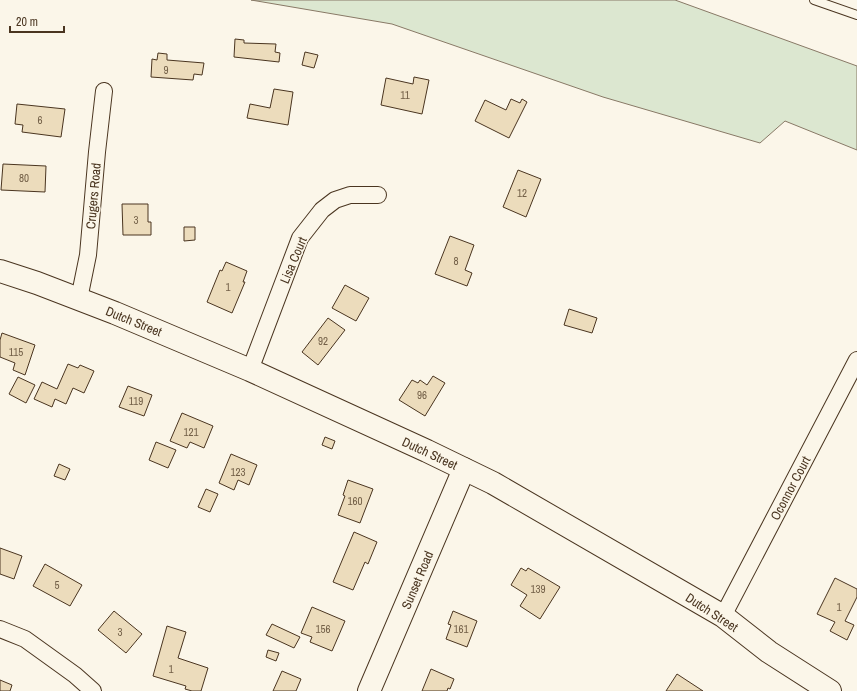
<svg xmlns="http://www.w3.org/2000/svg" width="857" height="691" viewBox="0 0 857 691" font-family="'Archivo Narrow',sans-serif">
	<rect width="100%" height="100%" fill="#fbf6e9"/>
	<path fill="#dce7d0" stroke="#887966" d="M251 0H675L857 66V150L785 121 760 143 603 97 392 24Z"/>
	<g fill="#ecdcbc" stroke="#4a3520">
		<path d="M235 39 244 40V43L276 44 275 52 280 53 279 62 234 57Z"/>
		<path d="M305 52 318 55 314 68 302 65Z"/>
		<path d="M158 53 167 54V60L204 63 202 75 194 74 193 80 151 77 152 59 157 60Z"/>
		<path d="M414 77 429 80 422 114 381 105 386 78 413 84Z"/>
		<path d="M274 89 293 92 288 125 247 118 250 104 270 108Z"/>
		<path d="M511 99 520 103 522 99 527 102 509 138 475 121 485 100 506 110Z"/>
		<path d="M17 104 65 109 61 137 22 132 23 125 15 124Z"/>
		<path d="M3 164 46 166 45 192 1 190Z"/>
		<path d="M518 170 541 179 526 217 503 207Z"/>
		<path d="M122 204H148V222H151V235H123Z"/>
		<path d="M184 227H195V240L184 241Z"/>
		<path d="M450 236 474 245 465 270 472 273 467 286 435 274Z"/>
		<path d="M226 262 247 271 243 282H245L232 313 207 302 220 270 222 271Z"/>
		<path d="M345 285 369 298 356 321 332 308Z"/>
		<path d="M569 309 597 318 592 333 564 325Z"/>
		<path d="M328 318 345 330 318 365 302 352Z"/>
		<path d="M2 333 35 345 25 375 13 370 15 363 0 357V340Z"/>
		<path d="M68 364 78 368 80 365 94 371 84 393 73 388 66 404 55 399 52 407 34 399 42 382 57 389Z"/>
		<path d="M433 376 445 383 425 416 399 400 412 380 418 383 420 380 427 385Z"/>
		<path d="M18 377 35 385 26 403 9 394Z"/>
		<path d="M128 386 152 395 144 416 119 407Z"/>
		<path d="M182 413 213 426 204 448 190 442 187 448 170 441Z"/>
		<path d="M325 437 335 441 332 449 322 445Z"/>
		<path d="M156 442 176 450 168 468 149 460Z"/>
		<path d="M231 454 257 465 249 485 238 480 234 490 219 483Z"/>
		<path d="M59 464 70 469 65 480 54 476Z"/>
		<path d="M348 480 373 489 360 523 338 515 345 496 343 495Z"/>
		<path d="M206 489 218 494 210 512 198 507Z"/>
		<path d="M354 532 377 542 368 564 365 562 353 590 333 582Z"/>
		<path d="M0 548 22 556 14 579 0 574Z"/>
		<path d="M45 564 82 585 70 606 33 586Z"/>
		<path d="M521 568 526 571 528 568 560 587 540 619 520 606 527 595 511 585Z"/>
		<path d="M835 578 857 589V597L845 621 854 625 847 640 830 631 835 622 817 614Z"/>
		<path d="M312 607 345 621 332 651 310 642 312 637 301 633Z"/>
		<path d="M114 611 142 634 126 653 98 630Z"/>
		<path d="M453 611 477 621 467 647 446 639 451 625 448 624Z"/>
		<path d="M272 624 300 637 294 648 266 635Z"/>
		<path d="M167 626 186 632 178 658 208 668 201 691H192L185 689 186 686 153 676Z"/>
		<path d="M268 650 279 653 276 661 266 657Z"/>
		<path d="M431 669 454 679 450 689 448 688 447 691H422Z"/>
		<path d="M282 671 301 679 296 691H273Z"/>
		<path d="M677 674 703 691H666Z"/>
		<path d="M0 680 12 685 10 691H0Z"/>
	</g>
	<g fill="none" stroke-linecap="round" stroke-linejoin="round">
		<g stroke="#4a3520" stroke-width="10">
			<path id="lane" d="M814 0 857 15"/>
		</g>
		<g stroke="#4a3520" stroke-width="18">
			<g id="street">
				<path d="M79 299 88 255 97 152 104 91"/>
				<path d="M250 370 300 238 322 210 335 200 350 195H378"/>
				<path d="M723 616 857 360"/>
				<path d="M0 629 25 639 75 675 93 691"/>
			</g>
		</g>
		<g stroke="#4a3520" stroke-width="24">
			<g id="secondary">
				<path d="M0 271 37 283 115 313 250 370 427 451 493 483 723 616 769 652 830 691"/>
				<path d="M369 691 464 469"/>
			</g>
		</g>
		<use href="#lane" stroke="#fbf6e9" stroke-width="8"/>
		<use href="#street" stroke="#fbf6e9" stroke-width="16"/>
		<use href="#secondary" stroke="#fbf6e9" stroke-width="22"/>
	</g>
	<g text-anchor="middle" stroke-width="3" stroke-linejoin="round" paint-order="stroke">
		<g font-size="11" fill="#725f47">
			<text x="166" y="74">9</text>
			<text x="405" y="99">11</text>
			<text x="40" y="124">6</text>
			<text x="24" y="182">80</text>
			<text x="522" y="197">12</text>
			<text x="136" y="224">3</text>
			<text x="456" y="265">8</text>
			<text x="228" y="291">1</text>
			<text x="323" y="345">92</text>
			<text x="16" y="356">115</text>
			<text x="422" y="399">96</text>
			<text x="136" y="405">119</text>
			<text x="191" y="436">121</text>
			<text x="238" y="476">123</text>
			<text x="355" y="505">160</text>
			<text x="57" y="589">5</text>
			<text x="538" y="593">139</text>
			<text x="839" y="611">1</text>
			<text x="323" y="633">156</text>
			<text x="461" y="633">161</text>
			<text x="120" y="636">3</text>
			<text x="171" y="673">1</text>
		</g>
		<g font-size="13" fill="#4a3520" stroke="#fbf6e9">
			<text transform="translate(93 196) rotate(-85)" y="5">Crugers Road</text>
			<text transform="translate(293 260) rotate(-67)" y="5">Lisa Court</text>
			<text transform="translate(134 321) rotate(22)" y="5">Dutch Street</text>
			<text transform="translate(430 453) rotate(25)" y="5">Dutch Street</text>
			<text transform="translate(790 488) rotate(-62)" y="5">Oconnor Court</text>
			<text transform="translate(417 580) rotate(-67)" y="5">Sunset Road</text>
			<text transform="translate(712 612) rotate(33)" y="5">Dutch Street</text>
		</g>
	</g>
	<path d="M10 26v6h54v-6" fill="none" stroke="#4a3520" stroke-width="2"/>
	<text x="16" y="26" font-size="12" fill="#4a3520" stroke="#fbf6e9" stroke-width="3" paint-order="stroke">20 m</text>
</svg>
